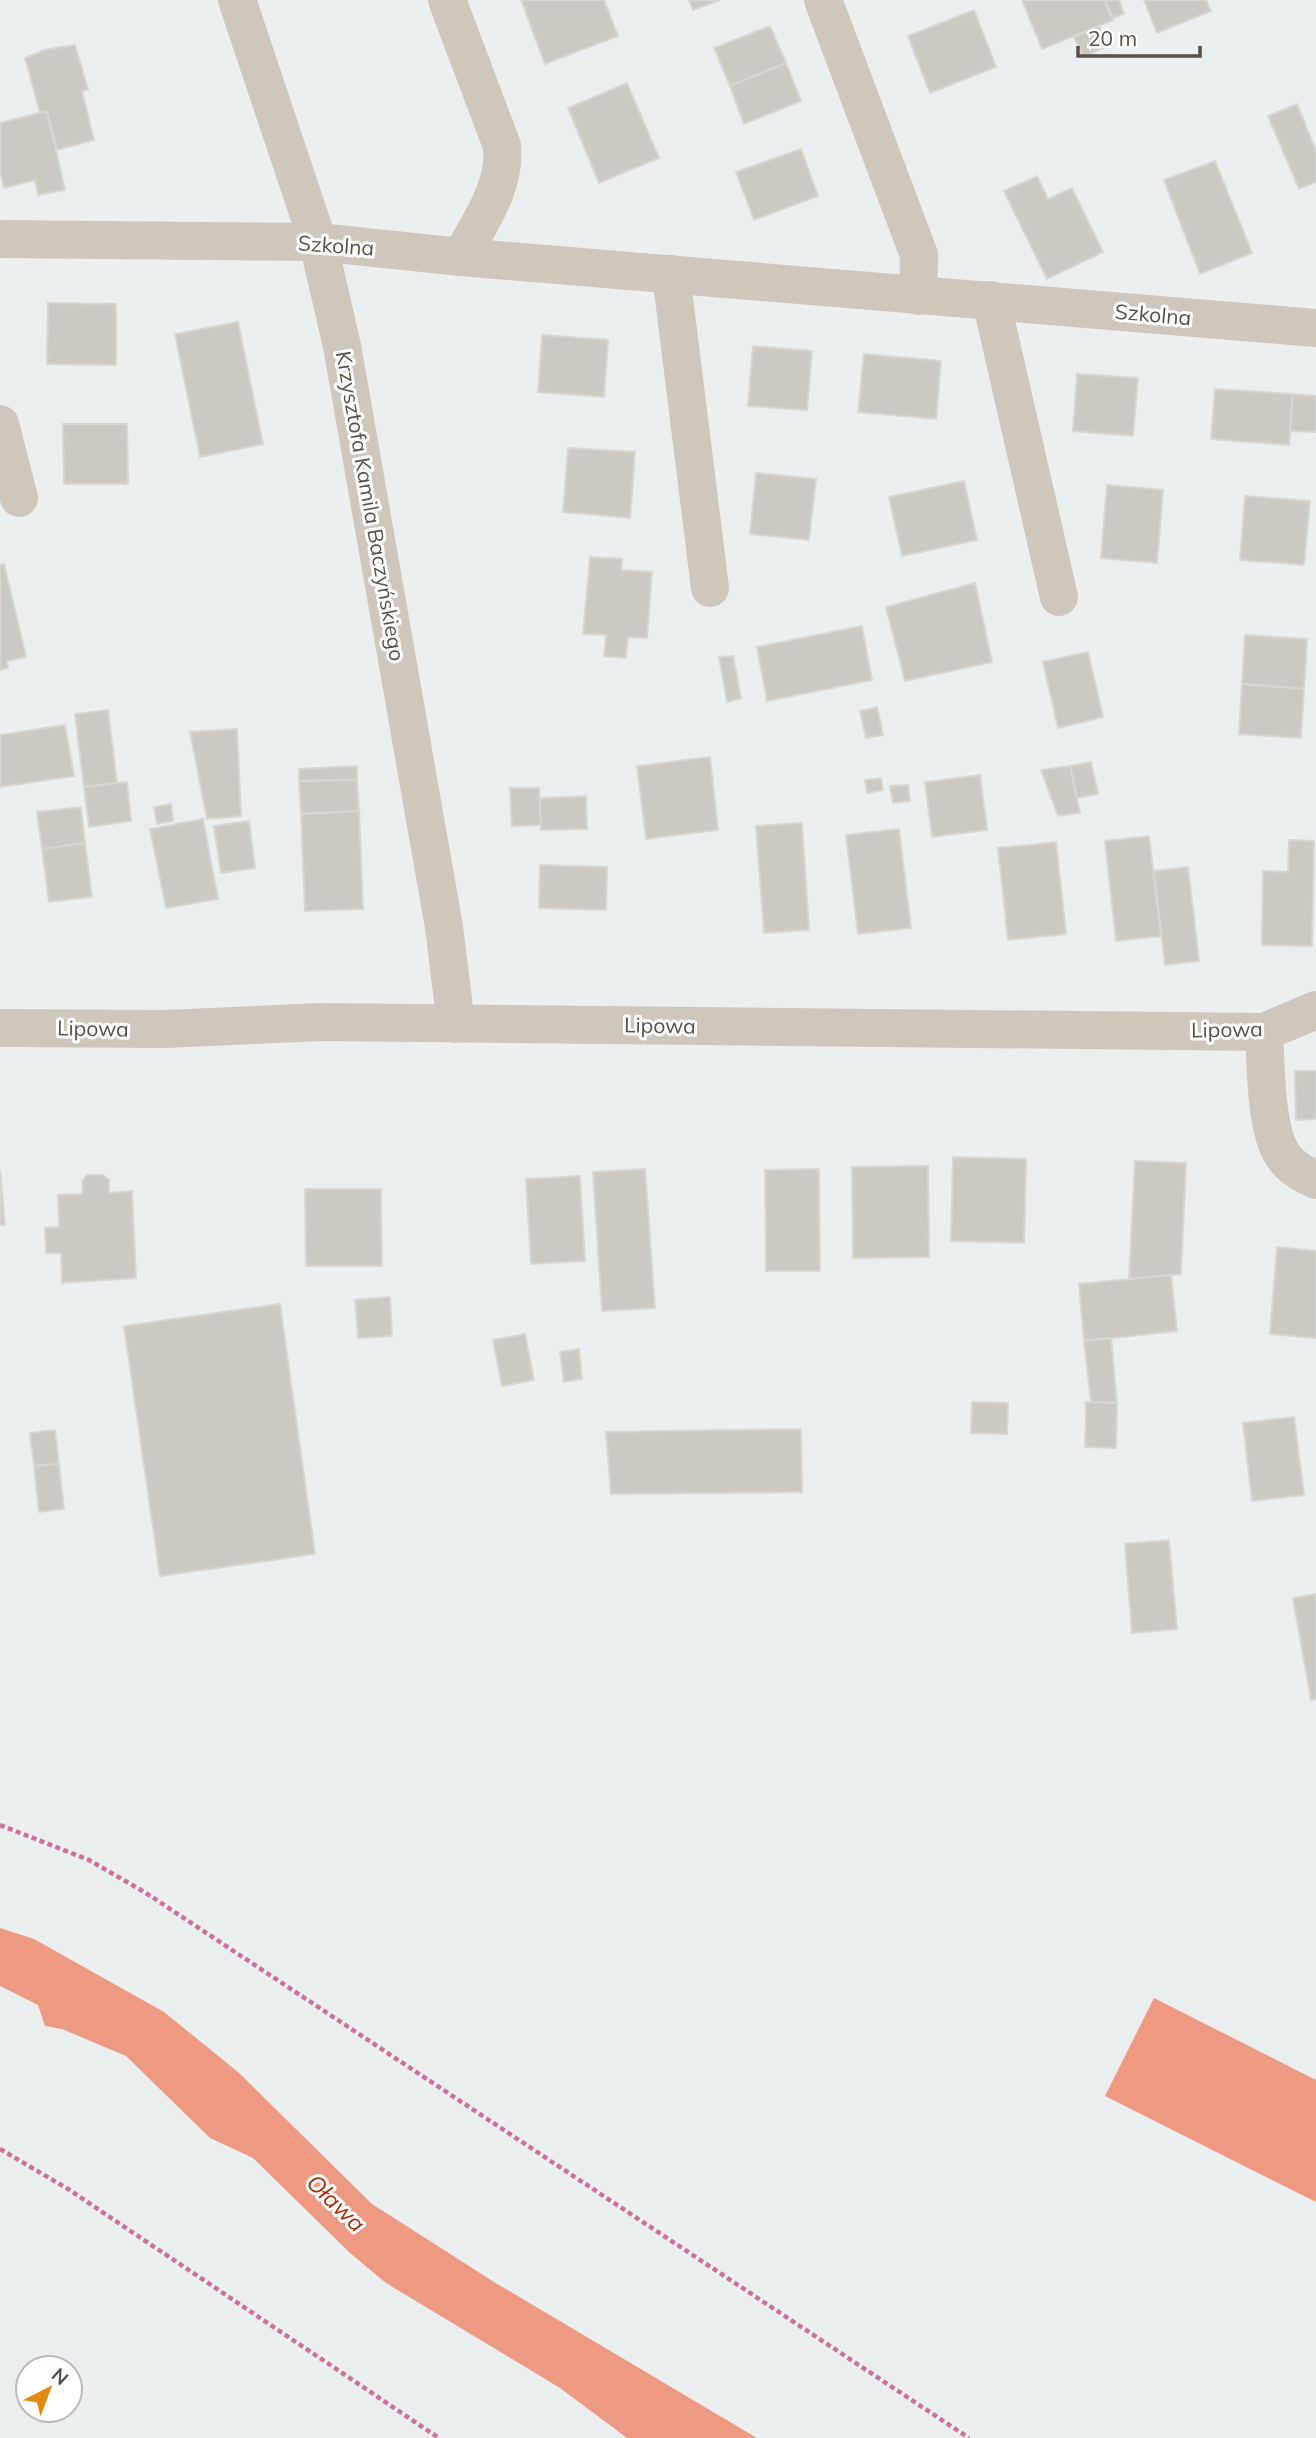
<svg xmlns="http://www.w3.org/2000/svg" width="1316" height="2438" viewBox="0 0 1316 2438" font-family="Mulish,sans-serif">
	<rect width="100%" height="100%" fill="#ecefef"/>
	<g fill="#ee9a83">
		<path d="M0 1928 34 1939 164 2012 238 2072 372 2204 494 2282 757 2438H627L560 2388 386 2283 350 2253 253 2158 210 2138 126 2056 62 2029 45 2026 38 2005 0 1986Z"/>
		<path d="M1154 1998 1316 2080V2202L1105 2096Z"/>
	</g>
	<g fill="#ccc9c3" stroke="#d8d6d0" stroke-width="2">
		<path d="M521 0H604L618 36 545 64Z"/>
		<path d="M689 0H720L693 10Z"/>
		<path d="M1022 0H1104L1113 20 1042 49Z"/>
		<path d="M1105 0H1119L1124 14 1113 18Z"/>
		<path d="M1144 0H1206L1211 11 1157 33Z"/>
		<path d="M974 10 996 67 930 93 908 36Z"/>
		<path d="M770 26 786 63 730 86 714 48Z"/>
		<path d="M1099 26 1107 47 1083 56 1074 37Z"/>
		<path d="M75 45 88 89 82 91 94 140 57 150 47 111 40 113 25 58 44 50Z"/>
		<path d="M786 63 801 101 744 124 730 86Z"/>
		<path d="M627 83 659 158 599 183 568 108Z"/>
		<path d="M1297 104 1316 151V182L1299 189 1268 116Z"/>
		<path d="M47 111 65 190 38 195 35 180 4 188 0 171V123Z"/>
		<path d="M801 149 818 196 754 220 736 172Z"/>
		<path d="M1215 161 1252 253 1200 274 1164 180Z"/>
		<path d="M1037 176 1048 199 1072 188 1103 252 1047 279 1004 191Z"/>
		<path d="M48 303 116 304V365L47 364Z"/>
		<path d="M238 322 263 444 200 457 175 334Z"/>
		<path d="M542 335 608 340 604 397 538 392Z"/>
		<path d="M753 346 812 351 807 410 748 406Z"/>
		<path d="M864 354 941 361 936 419 858 412Z"/>
		<path d="M1077 374 1138 378 1133 436 1073 431Z"/>
		<path d="M1215 389 1293 394 1289 445 1211 439Z"/>
		<path d="M1293 394 1316 396V432L1290 431Z"/>
		<path d="M63 424H127L128 484H64Z"/>
		<path d="M568 448 635 452 630 518 563 512Z"/>
		<path d="M756 473 816 479 809 540 750 534Z"/>
		<path d="M964 481 977 540 902 556 889 497Z"/>
		<path d="M1107 485 1163 490 1157 563 1101 558Z"/>
		<path d="M1245 496 1310 501 1304 565 1240 560Z"/>
		<path d="M590 557 622 559 621 570 652 572 647 638 628 637 626 658 604 656 606 635 583 634Z"/>
		<path d="M4 564 26 657 7 661 8 668 0 670V565Z"/>
		<path d="M975 583 992 662 905 681 886 607Z"/>
		<path d="M862 626 872 680 767 701 757 647Z"/>
		<path d="M1245 635 1307 639 1304 689 1242 684Z"/>
		<path d="M1088 652 1103 717 1058 728 1043 662Z"/>
		<path d="M733 656 741 698 727 702 719 657Z"/>
		<path d="M1242 684 1304 689 1301 738 1239 734Z"/>
		<path d="M877 707 883 735 866 738 860 711Z"/>
		<path d="M108 710 117 783 84 787 75 714Z"/>
		<path d="M65 725 74 776 0 787V735Z"/>
		<path d="M237 729 241 816 207 819 190 732Z"/>
		<path d="M710 757 718 830 646 839 637 766Z"/>
		<path d="M1091 762 1098 794 1077 798 1070 766Z"/>
		<path d="M357 766V780L299 781V769Z"/>
		<path d="M1070 766 1080 813 1058 816 1041 770Z"/>
		<path d="M980 775 987 830 932 837 925 782Z"/>
		<path d="M881 778 883 790 867 793 865 780Z"/>
		<path d="M357 780 359 811 301 814 299 781Z"/>
		<path d="M127 782 131 821 89 827 84 787Z"/>
		<path d="M908 785 910 801 893 803 890 786Z"/>
		<path d="M510 788H539L541 825 512 826Z"/>
		<path d="M586 796 587 829 541 830 540 798Z"/>
		<path d="M171 804 173 821 157 824 154 807Z"/>
		<path d="M81 807 85 843 42 849 37 812Z"/>
		<path d="M359 811 363 909 305 911 301 814Z"/>
		<path d="M203 819 218 899 166 908 150 829Z"/>
		<path d="M249 821 255 868 221 873 214 826Z"/>
		<path d="M802 823 809 930 764 933 756 826Z"/>
		<path d="M899 829 911 928 858 934 846 835Z"/>
		<path d="M1149 836 1161 936 1116 941 1105 841Z"/>
		<path d="M1289 840 1314 841 1312 946 1262 945 1263 871 1288 872Z"/>
		<path d="M1056 842 1066 934 1008 940 998 848Z"/>
		<path d="M85 843 92 897 49 902 42 849Z"/>
		<path d="M540 865 607 867 606 910 539 908Z"/>
		<path d="M1188 867 1199 961 1165 965 1154 871Z"/>
		<path d="M1295 1071H1316V1119L1296 1120Z"/>
		<path d="M953 1157 1026 1159 1024 1243 951 1241Z"/>
		<path d="M1135 1161 1186 1163 1181 1274 1129 1279Z"/>
		<path d="M928 1166 929 1257 853 1258 852 1167Z"/>
		<path d="M645 1169 655 1308 602 1311 593 1172Z"/>
		<path d="M819 1169 820 1271H766L765 1170Z"/>
		<path d="M0 1170 5 1225H0Z"/>
		<path d="M87 1175H103L109 1180V1193L132 1191 136 1278 62 1283 61 1253H46L45 1228 59 1227 58 1195 83 1194 82 1181Z"/>
		<path d="M580 1176 585 1261 531 1264 526 1179Z"/>
		<path d="M305 1189H381L382 1266H306Z"/>
		<path d="M1277 1247 1316 1251V1338L1270 1334Z"/>
		<path d="M1171 1275 1177 1331 1084 1341 1079 1284Z"/>
		<path d="M390 1297 392 1336 358 1338 355 1300Z"/>
		<path d="M280 1304 315 1554 160 1576 124 1326Z"/>
		<path d="M525 1334 534 1380 502 1386 493 1340Z"/>
		<path d="M1111 1338 1117 1403 1091 1402 1084 1341Z"/>
		<path d="M579 1349 582 1379 564 1382 560 1352Z"/>
		<path d="M972 1402 1008 1403 1007 1434 971 1433Z"/>
		<path d="M1086 1402 1117 1403 1116 1448 1085 1447Z"/>
		<path d="M1294 1417 1304 1495 1252 1501 1243 1423Z"/>
		<path d="M801 1429 802 1492 611 1494 606 1432Z"/>
		<path d="M55 1430 59 1464 34 1466 30 1433Z"/>
		<path d="M59 1464 64 1509 39 1512 34 1466Z"/>
		<path d="M1169 1540 1177 1629 1132 1633 1125 1544Z"/>
		<path d="M1316 1594V1699L1311 1700 1293 1598Z"/>
	</g>
	<g fill="none" stroke-linecap="round" stroke-linejoin="round">
		<g stroke="#ce6f9d" stroke-width="4.5" stroke-dasharray="5 3.5" stroke-linecap="butt">
			<path d="M0 1825 89 1860 146 1893 969 2438"/>
			<path d="M0 2149 68 2189 439 2438"/>
		</g>
		<g stroke="#cfc6bc" stroke-width="38">
			<path d="M237 0 318 242 342 346 444 927 456 1024"/>
			<path d="M447 0 502 146C506 187 480 222 461 257"/>
			<path d="M823 0 919 255 918 296"/>
			<path d="M0 239 318 242 461 257 1316 328"/>
			<path d="M671 274 710 588"/>
			<path d="M991 300 1059 597"/>
			<path d="M0 424 19 498"/>
			<path d="M0 1028 165 1029 321 1022 1264 1032 1316 1010"/>
			<path d="M1264 1032C1266 1064 1265 1127 1282 1154 1290 1167 1303 1174 1316 1180"/>
		</g>
	</g>
	<g text-anchor="middle" stroke-width="6" stroke-linejoin="round" paint-order="stroke">
		<g font-size="21" fill="#5a4f44" stroke="#fff">
			<text transform="translate(336 246) rotate(4)" y="7">Szkolna</text>
			<text transform="translate(1153 315) rotate(5)" y="7">Szkolna</text>
			<text transform="translate(370 506) rotate(80)" y="7">Krzysztofa Kamila Baczyńskiego</text>
			<text transform="translate(660 1026) rotate(1)" y="7">Lipowa</text>
			<text transform="translate(93 1029) rotate(1)" y="7">Lipowa</text>
			<text transform="translate(1227 1030) rotate(-1)" y="7">Lipowa</text>
		</g>
		<g font-size="23" font-style="italic" fill="#a92b08" stroke="#fff">
			<text transform="translate(336 2203) rotate(44)" y="8">Oława</text>
		</g>
	</g>
	<g transform="translate(49 2389) rotate(42)"><circle r="33" fill="#ffffff" stroke="#bdb9b4" stroke-width="2"/>
	<path d="M0-5L12 26L0 18L-12 26Z" fill="#e28914"/>
	<text y="-10" font-size="19" font-weight="bold" text-anchor="middle" fill="#5a4f44">N</text>
	</g>
	<path d="M1078 46v10h122v-10" fill="none" stroke="#5a4f44" stroke-width="3.5"/>
	<text x="1088" y="46" font-size="21" fill="#5a4f44" stroke="#ffffff" stroke-width="5" paint-order="stroke">20 m</text>
</svg>
